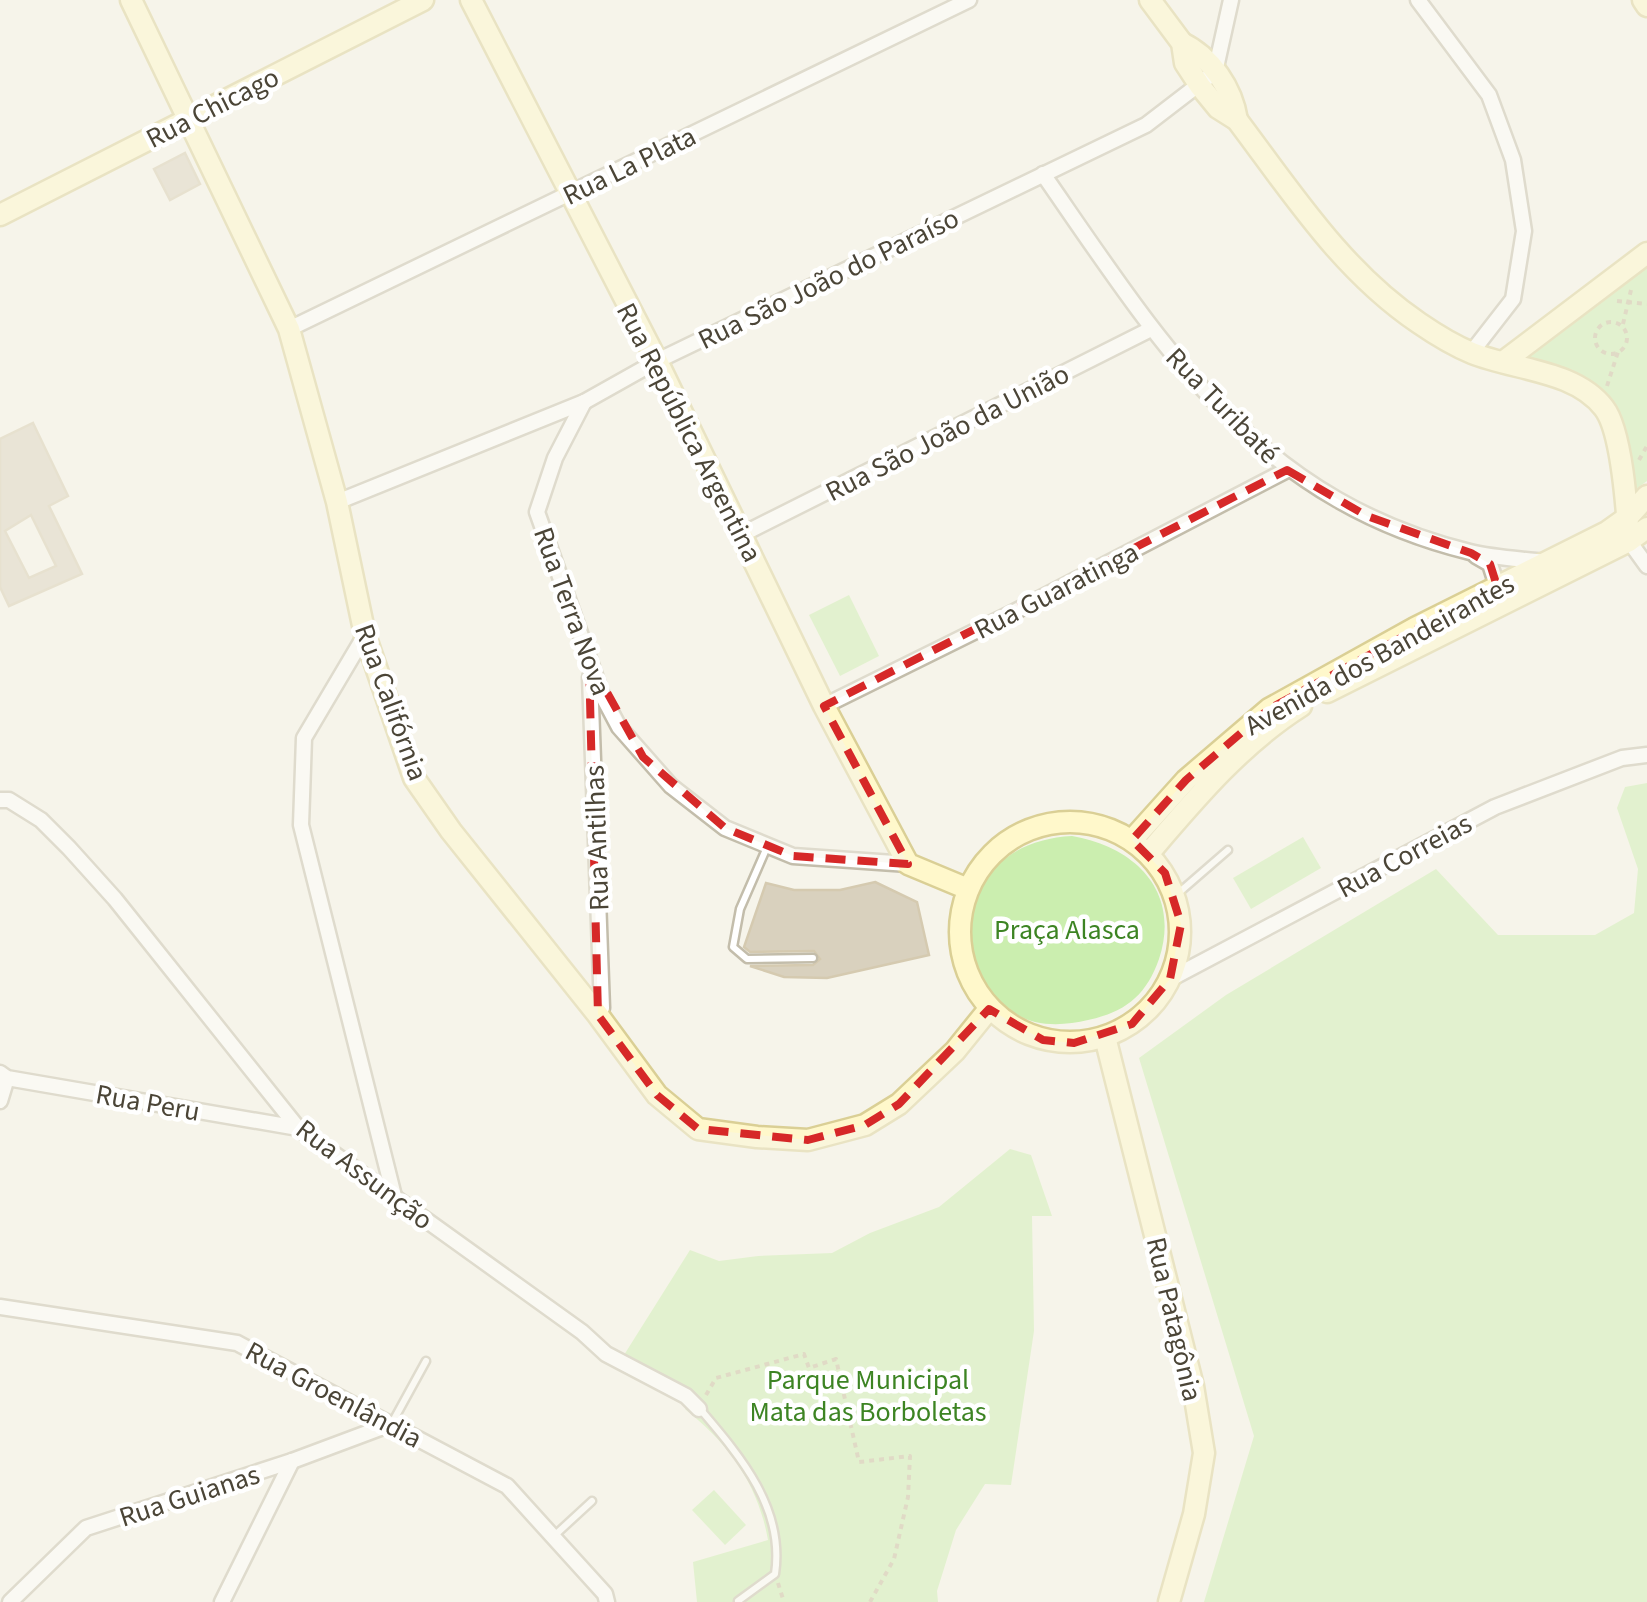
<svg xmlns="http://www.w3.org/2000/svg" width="1647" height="1602" viewBox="0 0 1647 1602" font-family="'Source Sans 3',sans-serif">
	<rect width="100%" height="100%" fill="#f6f4ea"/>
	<g fill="#cbeeaf">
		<path d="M1647 260V481L1636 489 1632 486C1611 395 1620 389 1526 356Z"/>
		<path d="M849 595 879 656 840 676 809 615Z"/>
		<path d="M1647 783V1602H1204L1254 1436 1139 1058 1226 995 1436 869 1498 935H1595L1634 913 1638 869 1617 808 1625 787Z"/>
		<path d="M1072 836C1136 847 1181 892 1159 959 1146 996 1125 1012 1088 1020 1071 1024 1053 1026 1035 1022 1019 1018 1009 1009 997 998 982 983 974 964 972 943 966 878 1010 839 1072 836Z"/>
		<path d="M1303 837 1321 868 1251 909 1233 878Z"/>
		<path d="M1010 1149 1031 1155 1052 1216H1032L1034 1331 1011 1485 985 1484 956 1530 937 1591 938 1602H697L693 1562 768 1540C758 1484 729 1444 685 1409L692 1394 624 1355 690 1250 719 1261 758 1256 832 1253 870 1233 939 1207Z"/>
		<path d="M714 1490 746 1525 725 1545 692 1510Z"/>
	</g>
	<g fill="#d9d1be" stroke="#d5cab0" stroke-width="2.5" fill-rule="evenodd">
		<path d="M185 153 200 184 170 200 154 169Z"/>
		<path d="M33 423 68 496 49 506 82 574 9 606 0 587V439ZM31 515 56 566 29 578 5 531Z"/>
		<path d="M875 882 917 902 929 955 827 978 784 977 750 966 813 965 820 959 814 951 750 952 744 947 766 883 794 890H840Z"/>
	</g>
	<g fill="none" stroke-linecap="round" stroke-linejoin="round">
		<g stroke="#c3bdab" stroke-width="11">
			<g id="lane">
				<path d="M767 847 740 909 733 947 747 959 813 958"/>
				<path d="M1175 896 1228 850"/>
				<path d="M700 1409C740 1456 785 1508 775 1574L738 1601"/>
				<path d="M392 1423 426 1361"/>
				<path d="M554 1536 592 1501"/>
			</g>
		</g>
		<g stroke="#c3bdab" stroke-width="19">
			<g id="street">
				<path d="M1418 0 1489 95 1513 160 1524 231 1513 299 1471 353"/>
				<path d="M1043 174C1161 344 1254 499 1470 552 1494 558 1521 559 1545 562"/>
				<path d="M289 329 969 0"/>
				<path d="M584 402 555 458 537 512 602 695 619 727 671 786 725 828 793 856 908 864"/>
				<path d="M337 502 584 402 657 361 1146 125 1215 72 1231 0"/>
				<path d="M743 534 1151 329"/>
				<path d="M1629 541 1647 566"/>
				<path d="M1476 556 1490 564 1497 586"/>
				<path d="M365 635 304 738 301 825 394 1196"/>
				<path d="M590 677 602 1008 598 1015"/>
				<path d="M824 706 1012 613 1287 470"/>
				<path d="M0 800H9L41 820 69 848 115 899 298 1128 582 1332 606 1354 686 1396 699 1409"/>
				<path d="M1170 979 1495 807 1622 758 1647 755"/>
				<path d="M0 1073 7 1078 298 1128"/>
				<path d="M0 1101 7 1078"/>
				<path d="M0 1307 237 1343 507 1486 605 1594 607 1602"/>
				<path d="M10 1602 86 1528 292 1461 391 1424"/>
				<path d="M222 1602 292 1461"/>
			</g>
		</g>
		<g stroke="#dacf95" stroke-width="25">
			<g id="secondary">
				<path d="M131 0 289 329 337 502 365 635 414 778 451 831 598 1015 657 1095 698 1129 757 1137 808 1140 865 1125 899 1104 955 1051 989 1009"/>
				<path d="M471 0 657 361 824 706 908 864 968 889"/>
				<path d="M1150 0 1182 43 1185 63 1200 86 1218 108 1237 120C1292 193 1342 271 1419 323 1435 334 1455 346 1472 353 1514 370 1575 370 1604 408 1622 431 1627 510 1629 541"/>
				<path d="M1643 0 1647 6"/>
				<path d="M1182 43C1211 57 1232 88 1237 120"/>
				<path d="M0 215 423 0"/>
				<path d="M1503 362 1647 253"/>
				<path d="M1327 692 1629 541 1647 528"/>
				<circle cx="1070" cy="932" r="110"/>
				<path d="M1132 840 1186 780 1269 709 1415 628 1607 532 1628 517 1647 496"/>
				<path d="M1149 853C1195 799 1241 744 1301 706"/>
				<path d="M1105 1037 1193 1386 1204 1453 1194 1514 1169 1602"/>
			</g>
		</g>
		<g stroke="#c6bb9b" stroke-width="4" stroke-dasharray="5 5" stroke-linecap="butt">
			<path d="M1617 301 1647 304"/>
			<circle cx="1611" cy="338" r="16"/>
			<path d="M1623 324 1631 290"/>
			<path d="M1607 386 1618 352"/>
			<path d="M1639 460 1647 446"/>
			<path d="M706 1395 716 1378 804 1354 809 1368 836 1359 859 1462 910 1456 908 1497 894 1559 870 1602"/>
			<path d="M778 1583 784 1602"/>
		</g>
		<use href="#lane" stroke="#fff" stroke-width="6"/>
		<use href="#street" stroke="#fff" stroke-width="14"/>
		<use href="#secondary" stroke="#fff8cb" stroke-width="20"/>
	</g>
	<path d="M0 0H1647V1602H0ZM1287 470 1367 516 1471 553 1490 564 1497 586 1269 709 1186 780 1132 840 1165 873 1181 924 1170 979 1132 1024 1074 1043 1043 1040 989 1009 899 1104 865 1125 808 1140 698 1129 657 1095 598 1015 589 660 643 757 725 828 793 856 908 864 824 706Z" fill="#f6f4ea" fill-opacity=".55" fill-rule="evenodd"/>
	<path fill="none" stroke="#d62828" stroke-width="8" stroke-dasharray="20 12" stroke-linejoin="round" d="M1287 470 1367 516 1471 553 1490 564 1497 586 1269 709 1186 780 1132 840 1165 873 1181 924 1170 979 1132 1024 1074 1043 1043 1040 989 1009 899 1104 865 1125 808 1140 698 1129 657 1095 598 1015 589 660 643 757 725 828 793 856 908 864 824 706Z"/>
	<g text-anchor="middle" stroke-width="9" stroke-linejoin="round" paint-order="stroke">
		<g font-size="28" fill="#4b4537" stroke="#fff">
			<text transform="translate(212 107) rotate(-27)" y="10">Rua Chicago</text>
			<text transform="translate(629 165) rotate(-26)" y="10">Rua La Plata</text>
			<text transform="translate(828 278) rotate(-26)" y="10">Rua São João do Paraíso</text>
			<text transform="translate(1223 405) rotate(46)" y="10">Rua Turibaté</text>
			<text transform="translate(690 432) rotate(63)" y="10">Rua República Argentina</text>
			<text transform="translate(947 432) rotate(-27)" y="10">Rua São João da União</text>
			<text transform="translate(1056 590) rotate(-27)" y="10">Rua Guaratinga</text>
			<text transform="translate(573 611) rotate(70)" y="10">Rua Terra Nova</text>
			<text transform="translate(1379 654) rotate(-29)" y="10">Avenida dos Bandeirantes</text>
			<text transform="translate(392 702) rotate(70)" y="10">Rua Califórnia</text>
			<text transform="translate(596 838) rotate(-92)" y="10">Rua Antilhas</text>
			<text transform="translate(1404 855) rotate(-28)" y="10">Rua Correias</text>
			<text transform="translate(148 1102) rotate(10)" y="10">Rua Peru</text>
			<text transform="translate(365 1174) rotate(37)" y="10">Rua Assunção</text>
			<text transform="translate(1175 1319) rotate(77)" y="10">Rua Patagônia</text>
			<text transform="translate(334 1394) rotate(28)" y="10">Rua Groenlândia</text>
			<text transform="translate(189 1495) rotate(-18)" y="10">Rua Guianas</text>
		</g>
		<g font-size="28" fill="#3d8423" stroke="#fff">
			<text x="1067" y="939">Praça Alasca</text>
			<text x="868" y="1389">Parque Municipal<tspan x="868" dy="32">Mata das Borboletas</tspan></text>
		</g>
	</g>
</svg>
